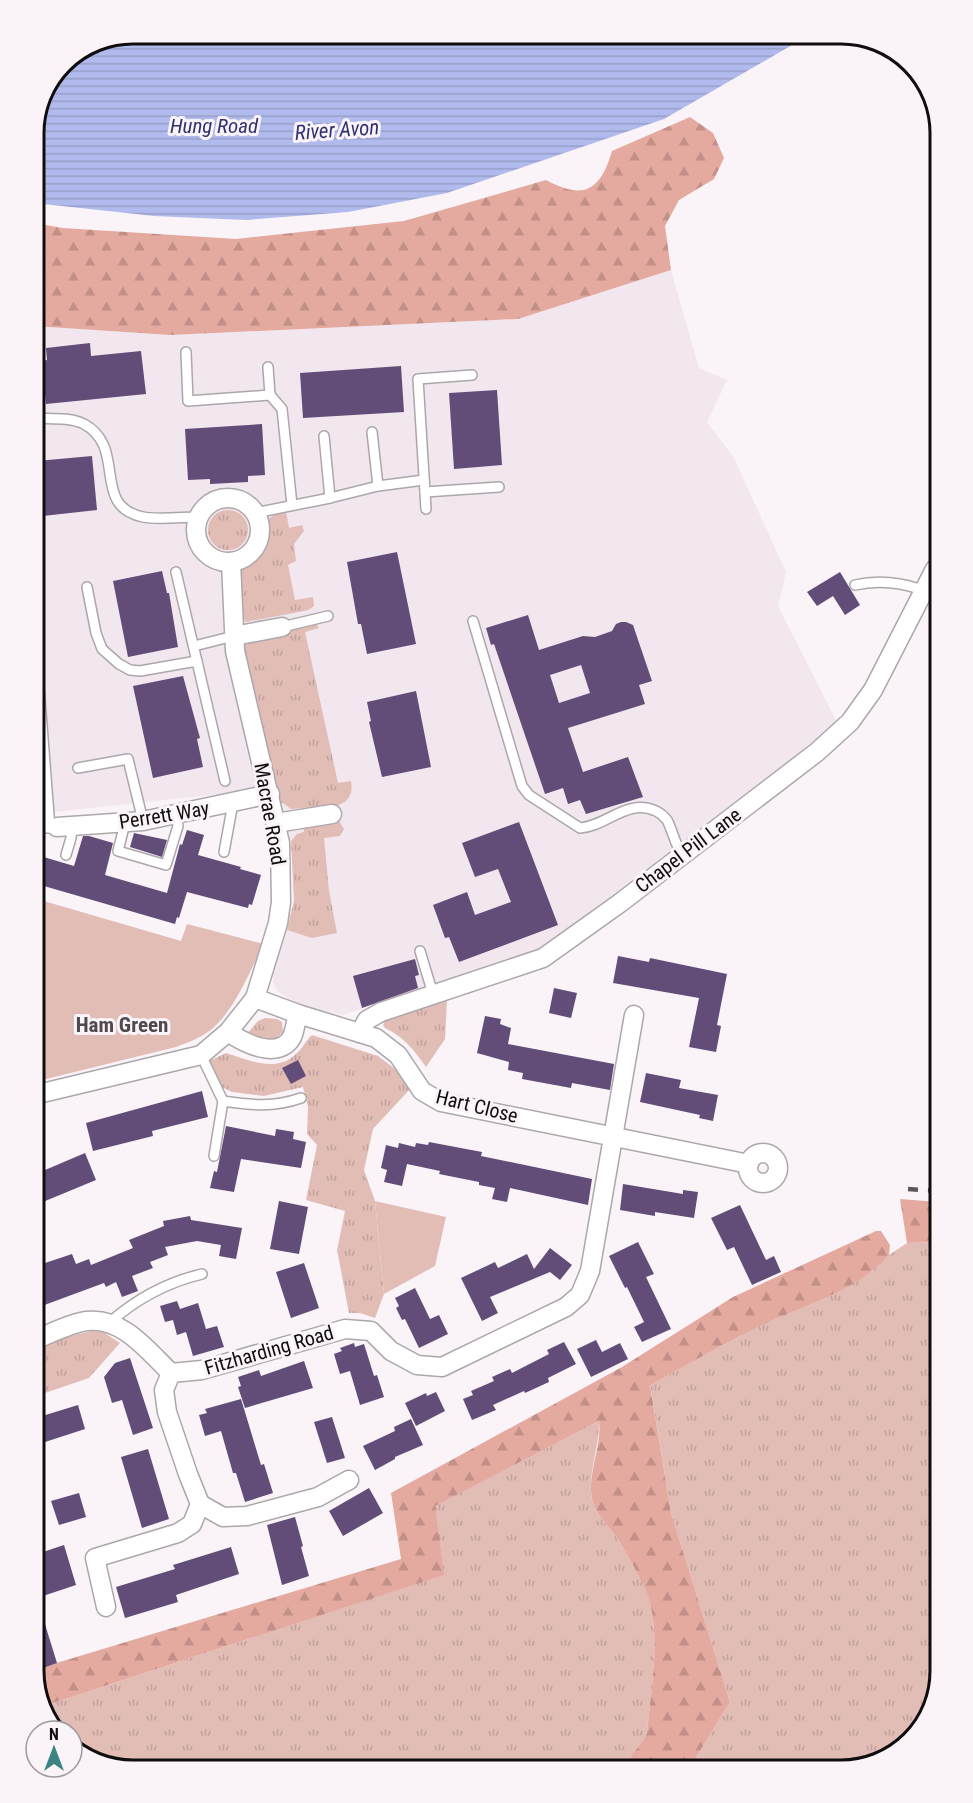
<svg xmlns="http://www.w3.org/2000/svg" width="973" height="1803" viewBox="0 0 973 1803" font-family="'Roboto Condensed',sans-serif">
	<defs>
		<pattern id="grass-tufts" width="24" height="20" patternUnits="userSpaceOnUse" patternTransform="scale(1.5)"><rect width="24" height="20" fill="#e2bdb6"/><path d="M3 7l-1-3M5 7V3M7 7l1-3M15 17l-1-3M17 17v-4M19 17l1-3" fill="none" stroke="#c1a19b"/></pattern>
		<pattern id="forest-firs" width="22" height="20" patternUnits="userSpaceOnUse" patternTransform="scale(1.5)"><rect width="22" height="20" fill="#e4a99f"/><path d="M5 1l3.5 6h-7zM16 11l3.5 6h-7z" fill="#c29088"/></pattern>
		<pattern id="water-rules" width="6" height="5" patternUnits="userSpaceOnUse" patternTransform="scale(1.5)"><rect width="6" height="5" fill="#b1baec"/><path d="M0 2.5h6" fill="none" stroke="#979fc9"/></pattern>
	</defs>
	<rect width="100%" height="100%" fill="#faf4f9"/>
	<path fill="#f2e6ef" d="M671 270 699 368 727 380 707 422 734 458 786 572 778 606 837 722 759 789 631 885 533 954 342 1015 309 1008 286 997 277 991 273 982V972L294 901 291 841 274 788 36 814 34 326 170 335 518 319Z"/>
	<g fill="url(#grass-tufts)">
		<circle cx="228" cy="530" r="20"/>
		<path d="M286 512 289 528 302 525 304 531 294 544 296 561 288 565 295 600 313 597 314 606 310 609 304 611 246 622 241 614 239 567C245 559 254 555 260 546 272 526 256 518 286 512Z"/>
		<path d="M315 623 319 628 305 632 338 783 351 781C353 793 350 800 339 805L291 809 281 802 277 789 245 650V644L249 638Z"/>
		<path d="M334 821H339L344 829 340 836 324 838 329 891 337 933 312 938 287 930 294 901 291 841 297 834 304 832 303 826Z"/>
		<path d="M447 1000 445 1039 426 1067C414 1050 404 1037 385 1028L383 1025 386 1019 391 1017Z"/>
		<path d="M265 1018 277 1019 282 1022 283 1032 273 1041 246 1035 258 1021Z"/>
		<path d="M312 1035 378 1056 394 1068 411 1088 373 1129 364 1170 375 1201 384 1294 375 1318 360 1313H349L337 1250 345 1211 306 1200 317 1145 307 1134 308 1107 303 1087 264 1096 232 1092 220 1086 207 1062 226 1053C249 1060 276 1074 297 1053 303 1048 306 1040 312 1035Z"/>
		<path d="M938 1242 940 1671 923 1726 879 1762 692 1764 730 1702 671 1513 650 1384 763 1324 846 1287 872 1271 889 1255 907 1243Z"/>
		<path d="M92 1331 103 1332 120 1343 89 1378 39 1395V1348L66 1337Z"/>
		<path d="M599 1421C600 1445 587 1476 592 1499 596 1516 610 1527 619 1541 627 1554 635 1568 642 1581 664 1623 651 1687 647 1732 643 1745 632 1752 627 1765L126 1770 77 1753 72 1747V1731H59L41 1709V1707L443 1575 434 1506Z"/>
	</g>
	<g fill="url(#forest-firs)">
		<path d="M690 117 713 133 724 158 714 179 679 200 665 226 671 270 518 319 170 335 34 326V223L63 228 236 239 404 221 546 180C583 200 600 192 612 151Z"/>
		<path d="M900 1199 938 1202V1242L907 1243Z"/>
		<path d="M876 1231H881L890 1245 889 1255C857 1291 806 1304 764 1324 726 1343 688 1364 650 1385L671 1513 730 1702 692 1764 627 1765C631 1752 643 1745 647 1732 651 1687 664 1623 642 1582 635 1568 627 1554 619 1541 610 1527 596 1516 592 1499 587 1474 602 1447 599 1421L435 1506 444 1575 41 1707 40 1668 401 1559 391 1493 622 1367 733 1297Z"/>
	</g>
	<g fill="#e2bdb6">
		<path d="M37 899 181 941 187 924 264 944C250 970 236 1008 213 1028 203 1037 189 1042 176 1047L38 1081Z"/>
		<path d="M375 1201 446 1217 435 1266 384 1294Z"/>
	</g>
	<path fill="url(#water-rules)" d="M132 33H813L664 119 447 193 348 212 246 220 154 216 34 203 33 126 62 62Z"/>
	<g fill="#614d78" fill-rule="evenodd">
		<path d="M90 343 91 356 141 351 146 394 46 404 42 361 47 360 46 348Z"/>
		<path d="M401 366 404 412 303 418 300 373Z"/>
		<path d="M497 390 502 465 454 469 449 393Z"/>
		<path d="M262 424 265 475 248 476V482L210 484V479L188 480 185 429Z"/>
		<path d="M92 456 97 510 43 516 37 461Z"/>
		<path d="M397 552 416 644 367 654 361 624H358L347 562Z"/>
		<path d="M162 571 167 593H169L178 647 128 657 113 581Z"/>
		<path d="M840 572 860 605 845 615 833 596 817 606 807 592Z"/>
		<path d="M528 615 539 650 583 636 595 637 612 631 616 624 621 622H626L633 625 652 681 639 685 645 704 568 728 583 772 628 757 643 797 586 814 580 800 568 804 563 788 545 794 494 644 491 645 486 628ZM581 665 590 693 559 703 550 675Z"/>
		<path d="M183 676 200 738 197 739 203 767 153 778 133 686Z"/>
		<path d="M416 691 431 767 382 777 369 722 371 721 367 702Z"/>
		<path d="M519 822 558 925 459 962 449 937 445 938 433 905 467 892 475 915 511 902 498 869 475 877 462 843Z"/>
		<path d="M187 830 204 835 198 855 241 867 240 869 261 875 252 905 249 904 248 908 187 892 179 918 177 917 175 924 37 884V855L74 866 83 836H89L113 843 105 875 167 893 180 844 182 845Z"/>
		<path d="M134 833 167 840 162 857 130 847Z"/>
		<path d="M618 956 649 962 650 958 727 974 717 1025 721 1026 716 1052 689 1047 699 998 613 983Z"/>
		<path d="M415 959 419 975 415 976 418 988 362 1008 353 976Z"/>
		<path d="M554 988 577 993 571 1018 549 1013Z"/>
		<path d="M485 1016 501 1019 500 1024 511 1028 508 1044 614 1064 610 1090 572 1083 571 1088 522 1079 523 1073 508 1070 509 1062 477 1053Z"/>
		<path d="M298 1060 306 1076 291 1084 282 1068Z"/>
		<path d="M646 1073 681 1080 679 1088 718 1095 713 1121 699 1118 700 1115 640 1102Z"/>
		<path d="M202 1091 208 1117 152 1131 153 1136 93 1151 86 1123Z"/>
		<path d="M226 1126 275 1136 276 1129 294 1132 293 1139 306 1142 301 1168 241 1159 234 1192 210 1188 214 1171 217 1172Z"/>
		<path d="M429 1142 482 1152 481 1156 592 1179 588 1205 510 1188 507 1202 492 1199 495 1188 479 1185V1182L439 1174 440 1171 407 1164 402 1186 384 1182 387 1170 381 1168 386 1145 398 1148 399 1143 415 1147 416 1143 428 1145Z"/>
		<path d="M85 1153 96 1180 38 1204V1173Z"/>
		<path d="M623 1184 683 1194V1190L698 1192 694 1218 655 1212V1216L620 1210Z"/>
		<path d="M279 1201 308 1207 299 1254 270 1249Z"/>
		<path d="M740 1205 766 1260 774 1256 781 1272 752 1285 734 1247 727 1250 711 1218Z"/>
		<path d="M190 1216 191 1220 242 1228 236 1259 219 1256 221 1245 197 1241 165 1247 168 1255 150 1262 153 1268 132 1276 138 1291 122 1297 116 1282 106 1287 104 1283 39 1307V1265L72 1254 76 1264 89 1259 91 1265 133 1248 129 1240 164 1226 163 1221Z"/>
		<path d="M638 1242 654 1274 646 1277 671 1329 642 1342 634 1327 644 1322 627 1287 625 1288 609 1256Z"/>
		<path d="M550 1248 572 1265 560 1280 550 1272 490 1297 498 1313 482 1321 461 1278 495 1262 498 1268 527 1254 534 1269Z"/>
		<path d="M304 1263 319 1308 291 1318 276 1272Z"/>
		<path d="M415 1288 430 1319 439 1315 448 1334 419 1348 405 1319 402 1320 396 1308 399 1306 395 1298Z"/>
		<path d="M177 1301 180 1309 198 1303 206 1329 217 1326 224 1347 193 1356 186 1332 177 1335 173 1320 165 1322 160 1306Z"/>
		<path d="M596 1340 602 1352 620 1343 628 1359 591 1377 577 1349Z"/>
		<path d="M564 1342 576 1364 548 1378 549 1382 525 1393 524 1391 493 1405 496 1410 472 1420 463 1399 473 1395 471 1391 494 1381 492 1377 510 1369 512 1373 549 1354 547 1350Z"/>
		<path d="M354 1343 355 1347 364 1344 374 1376 377 1375 384 1397 360 1405 350 1371 340 1374 334 1354 342 1351 340 1348Z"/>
		<path d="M130 1358 153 1428 133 1435 122 1400 112 1403 104 1377 115 1363Z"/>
		<path d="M304 1361 313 1388 245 1408 238 1387 241 1386 238 1377 259 1370 261 1376Z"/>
		<path d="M436 1392 445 1411 416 1426 405 1403 426 1393 427 1396Z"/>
		<path d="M241 1399 261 1465 264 1464 273 1493 245 1502 236 1473H233L221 1431 205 1436 199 1415 207 1413 205 1409Z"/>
		<path d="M78 1405 85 1429 39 1444V1417Z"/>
		<path d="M332 1417 345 1458 327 1463 314 1422Z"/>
		<path d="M411 1419 423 1445 395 1457V1459L375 1470 363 1446 395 1431 394 1427Z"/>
		<path d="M148 1449 169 1519 142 1528 121 1457Z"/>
		<path d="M369 1488 383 1513 343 1536 329 1511Z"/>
		<path d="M79 1493 86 1517 59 1525 51 1501Z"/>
		<path d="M295 1517 303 1546 301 1547 309 1576 282 1585 267 1525Z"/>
		<path d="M64 1545 76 1585 40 1597V1553Z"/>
		<path d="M231 1547 239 1574 176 1595 178 1602 125 1618 116 1587 175 1569 173 1565Z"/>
		<path d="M40 1621H44L57 1663 40 1669Z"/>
	</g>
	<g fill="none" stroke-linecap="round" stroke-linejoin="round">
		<g stroke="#aca7ab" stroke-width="12">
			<g id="lane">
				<path d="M186 352 188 401 270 395"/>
				<path d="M268 367 270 395 282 409 292 505"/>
				<path d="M35 418C50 419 70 417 84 424 128 448 90 506 143 517 157 520 183 517 198 517"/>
				<path d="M372 432 378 486"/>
				<path d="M324 436 330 498"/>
				<path d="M425 492 499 487"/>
				<path d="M426 509 418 379 472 375"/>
				<path d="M255 513 330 498 378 486 424 480"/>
				<path d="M176 572 225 781"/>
				<path d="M855 585C877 580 903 582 924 591"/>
				<path d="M87 587 96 633 102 649 119 664 130 670 140 671 197 661"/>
				<path d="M473 621 522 786 529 795 580 828C607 826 627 798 656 811 660 813 664 816 667 820 672 829 675 844 682 855"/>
				<path d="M282 627 328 616"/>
				<path d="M194 646 234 636"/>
				<path d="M36 648 50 828"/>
				<path d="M78 768 128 759 143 821"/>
				<path d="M125 823 118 851 166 865 178 826 176 815"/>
				<path d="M37 828H54"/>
				<path d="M224 852 233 803"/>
				<path d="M66 855 71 838 72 827"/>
				<path d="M420 951 433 994"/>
				<path d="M201 1055 223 1101 214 1156"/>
				<path d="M223 1101C252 1105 272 1108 301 1098"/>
				<path d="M109 1323C135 1300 168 1282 202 1274"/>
			</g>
		</g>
		<g stroke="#aca7ab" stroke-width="21">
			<g id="street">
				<circle cx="228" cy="530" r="32"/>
				<path d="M234 636 282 627"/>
				<path d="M276 823 332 814"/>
				<path d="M57 827 143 821 270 794"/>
				<path d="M255 998 298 1014 376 1038 398 1055 422 1091 441 1102 749 1164"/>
				<path d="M228 1032C244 1043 279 1061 292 1037 295 1030 296 1021 298 1014"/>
				<path d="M360 1033 367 1020 381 1012 543 958 620 903 817 752 850 722 873 690 935 569"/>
				<path d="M38 1094 201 1055 228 1032 255 998 278 923 281 902 280 843 235 651 231 562"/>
				<circle cx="763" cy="1168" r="15"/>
				<path d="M39 1338C54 1332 71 1323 87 1321 123 1317 148 1351 171 1373L202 1370 345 1329 371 1331 391 1351 417 1365 442 1367 566 1307 580 1295 590 1271 634 1015"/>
				<path d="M200 1504 223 1517 247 1516 318 1497 349 1480"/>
				<path d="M106 1607 95 1558 178 1533 192 1524 200 1504 188 1474 167 1412 164 1390 171 1373"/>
			</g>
		</g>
		<use href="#lane" stroke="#fff" stroke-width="9"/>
		<use href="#street" stroke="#fff" stroke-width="18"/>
		<path stroke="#5b585a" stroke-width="4.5" stroke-dasharray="10 10" stroke-linecap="butt" d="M908 1189 938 1191"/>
	</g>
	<g text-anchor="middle" stroke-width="6" stroke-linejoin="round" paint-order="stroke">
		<g font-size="20" fill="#0f0d0e" stroke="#faf4f9">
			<text transform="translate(270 814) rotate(80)" y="7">Macrae Road</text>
			<text transform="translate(164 815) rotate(-9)" y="7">Perrett Way</text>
			<text transform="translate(688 850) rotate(-37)" y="7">Chapel Pill Lane</text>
			<text transform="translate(477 1106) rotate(14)" y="7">Hart Close</text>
			<text transform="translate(269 1350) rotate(-16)" y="7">Fitzharding Road</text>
		</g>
		<g font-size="21" font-style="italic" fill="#30336f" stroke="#faf4f9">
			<text x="214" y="133">Hung Road</text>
			<text transform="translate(337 130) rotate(-4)" y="7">River Avon</text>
		</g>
		<g font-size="21" font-weight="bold" fill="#4e494d" stroke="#faf4f9">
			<text x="122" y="1032">Ham Green</text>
		</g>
	</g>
	<path d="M0 0H973V1803H0ZM133 44H841A89 89 0 0 1 930 133V1671A89 89 0 0 1 841 1760H133A89 89 0 0 1 44 1671V133A89 89 0 0 1 133 44Z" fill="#faf4f9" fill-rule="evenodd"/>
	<path fill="none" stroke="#0f0d0e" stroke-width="3" d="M133 44H841A89 89 0 0 1 930 133V1671A89 89 0 0 1 841 1760H133A89 89 0 0 1 44 1671V133A89 89 0 0 1 133 44Z"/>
	<g transform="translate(54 1749)"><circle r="28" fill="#faf4f9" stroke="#9c989b" stroke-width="1.5"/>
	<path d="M0-4.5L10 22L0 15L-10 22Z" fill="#3d8583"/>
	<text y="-9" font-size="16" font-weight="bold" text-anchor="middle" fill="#0f0d0e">N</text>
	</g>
</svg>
